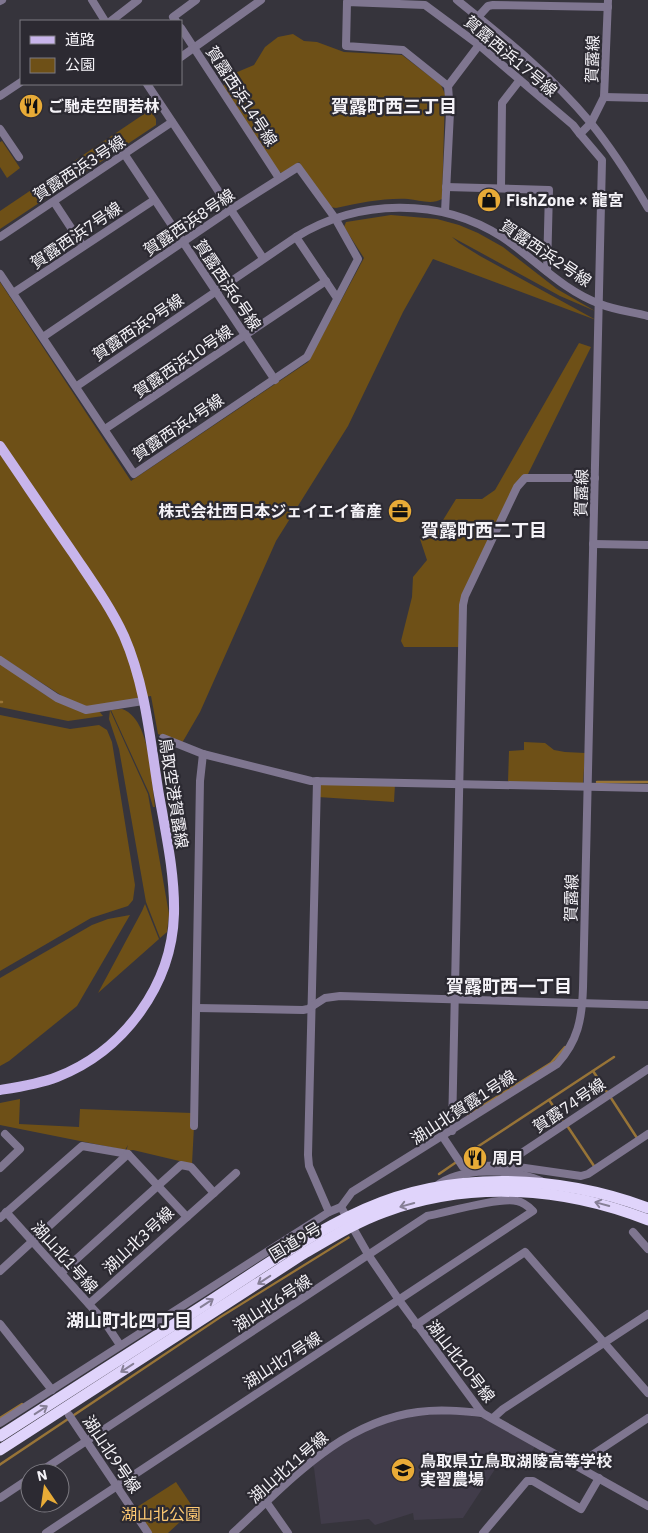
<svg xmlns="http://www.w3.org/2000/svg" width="648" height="1533" viewBox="0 0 648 1533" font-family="'IBM Plex Sans','Noto Sans JP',sans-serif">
	<rect width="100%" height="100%" fill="#36343c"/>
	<path fill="#413c4a" d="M455 1413 488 1419 536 1445 521 1469 503 1457 463 1518 414 1520 413 1513 375 1525 369 1519 321 1524 314 1468 312 1465 355 1434 404 1417Z"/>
	<g fill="#6e5017">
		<path d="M293 34 304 41 317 42 344 52 402 55 441 85 445 94 442 199C432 205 419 200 408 199 383 198 360 203 336 208L330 207 299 162 282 173 277 171 223 86 235 73 254 65 265 47 278 37Z"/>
		<path d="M150 110 156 119V125L0 229V211Z"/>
		<path d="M2 141 20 168 7 178 0 167V142Z"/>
		<path d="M391 215 437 219 459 225 478 233 503 247 557 289 595 311 560 296 452 237 459 243 480 256 596 320 433 259 403 312 348 426 276 541 200 712 182 743 158 734 151 696 88 708 70 701 0 656V282L131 481 308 362 364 258 344 227 346 222Z"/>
		<path d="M579 343 591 347 527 476 465 592 461 647H404L401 641 412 597 413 577 427 560 420 539 440 525 456 499H482L495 490Z"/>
		<path d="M0 663C29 682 63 715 99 711L103 716 68 721 0 707Z"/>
		<path d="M122 709C151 719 151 780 155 807H153L149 793 111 710Z"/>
		<path d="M110 710 148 794 169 914 167 932 160 938 146 902 119 749 109 719Z"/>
		<path d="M0 715 70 729 99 725 107 730 112 742 135 885 133 900 128 906 91 918 0 971Z"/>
		<path d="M524 742 545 743 554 750 565 752 585 753 583 783 508 782 509 751 524 750Z"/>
		<path d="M323 784H395L394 802 318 797 320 786Z"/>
		<path d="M145 904 159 939 98 993 142 911Z"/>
		<path d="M130 915 77 1006 9 1061 0 1066V978L92 925 108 919Z"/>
		<path d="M20 1099 19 1124 79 1127 80 1109 192 1113 194 1126 192 1164 133 1150 126 1151 128 1145 125 1150 0 1125V1103Z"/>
		<path d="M176 1482 194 1509 168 1533H151L134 1509Z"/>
	</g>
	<path fill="#987437" d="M349 1236 350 1238 221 1318 0 1466V1463L220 1316Z"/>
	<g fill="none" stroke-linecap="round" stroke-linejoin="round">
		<g stroke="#987437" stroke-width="2.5">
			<path d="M0 702H2"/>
			<path d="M597 782H648"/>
			<path d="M593 1071 607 1092"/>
			<path d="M611 1098 637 1138"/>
			<path d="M549 1100 564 1121"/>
			<path d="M468 1115 551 1063 565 1047"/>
			<path d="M568 1127 594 1166"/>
			<path d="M468 1153 614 1057"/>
			<path d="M439 1174 455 1163"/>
			<path d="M0 1418 22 1404"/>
		</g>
		<g stroke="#7f7690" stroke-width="8">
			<path d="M92 0 105 21"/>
			<path d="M457 0C503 37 552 76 590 122 612 149 631 179 648 208"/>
			<path d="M608 0 604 97 591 123 580 134 602 160 583 988C582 1019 578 1041 557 1064L352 1192 341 1207 369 1256 399 1300 482 1413 648 1506"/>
			<path d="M0 1 2 0"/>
			<path d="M478 17 488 6 493 5 608 7"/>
			<path d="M111 21 138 0"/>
			<path d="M176 21 173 17 196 0"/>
			<path d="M181 28 279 178"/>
			<path d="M181 57 261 0"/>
			<path d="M147 84 263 258"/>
			<path d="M448 86 479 45"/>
			<path d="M0 96 21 82"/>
			<path d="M604 97 648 98"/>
			<path d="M0 129 19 157"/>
			<path d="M125 155 275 380"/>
			<path d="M446 187 549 190 547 271"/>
			<path d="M501 188 502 103 519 81"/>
			<path d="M54 202 83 246"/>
			<path d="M445 212 450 112 448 86 403 50 346 46 347 2 425 5 479 45 573 125 580 134"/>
			<path d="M0 237 172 122"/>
			<path d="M296 237 337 298"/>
			<path d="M0 274 134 474 307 357 358 259 335 218 298 167 230 210 43 337"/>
			<path d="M13 293 154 200"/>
			<path d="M77 386 296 237C358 199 440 197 502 237 535 259 562 290 600 304 615 310 632 312 648 316"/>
			<path d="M105 429 326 281"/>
			<path d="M593 544 648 545"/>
			<path d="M0 660 57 698 86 710 143 701"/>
			<path d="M163 738 203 754 311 781 648 788"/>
			<path d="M317 781 308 1155 309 1166 329 1212"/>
			<path d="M197 1008 303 1010 308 1009 325 998 340 996 648 1005"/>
			<path d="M194 1126 200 781 203 754"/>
			<path d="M452 1131 463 605 465 596 517 487 525 478H595"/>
			<path d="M443 1137 463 1167 505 1165 581 1176 588 1174 648 1134"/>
			<path d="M0 1168 20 1149 5 1134"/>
			<path d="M503 1172 505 1165 511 1160 648 1069"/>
			<path d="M435 1187C459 1166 513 1169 541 1181"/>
			<path d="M214 1193 236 1173"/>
			<path d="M6 1212 104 1321 120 1345"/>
			<path d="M0 1218 82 1146 128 1154 187 1217 89 1304"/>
			<path d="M633 1232 648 1249"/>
			<path d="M0 1271 128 1154"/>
			<path d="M61 1273 181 1165 191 1167 214 1193 187 1217"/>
			<path d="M0 1324 52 1390"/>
			<path d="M416 1325 525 1252 648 1393"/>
			<path d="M69 1415 148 1533"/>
			<path d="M493 1418 503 1409 648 1314"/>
			<path d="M0 1423 329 1212 341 1207"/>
			<path d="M577 1465 648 1418"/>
			<path d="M38 1473 427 1216C447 1212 500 1197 517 1201 523 1202 528 1206 533 1211L46 1533"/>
			<path d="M0 1498 30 1478"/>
			<path d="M267 1503 288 1533"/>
			<path d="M233 1533C288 1483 340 1422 418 1412 439 1409 461 1411 482 1413"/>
			<path d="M483 1533 527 1481H533L581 1509 599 1478"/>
		</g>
		<path stroke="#c8b5eb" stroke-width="10" d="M0 446C24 481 48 517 73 553 91 580 110 606 124 636 145 684 150 738 158 789 165 830 175 872 174 914 172 985 124 1051 57 1077 39 1084 19 1087 0 1090"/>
		<g stroke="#e0d4fb" stroke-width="11">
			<path d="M0 1436C69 1392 137 1348 206 1304 258 1270 309 1234 365 1209 453 1170 559 1175 648 1208"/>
			<path d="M0 1450 303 1254C329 1239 356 1222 384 1212 470 1180 564 1187 648 1220"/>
		</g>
	</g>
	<defs><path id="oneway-shaft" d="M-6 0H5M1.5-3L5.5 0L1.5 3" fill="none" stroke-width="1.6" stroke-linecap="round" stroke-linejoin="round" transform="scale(1.25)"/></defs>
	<g stroke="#867f96">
		<use href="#oneway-shaft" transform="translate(602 1204) rotate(-165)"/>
		<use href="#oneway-shaft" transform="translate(407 1205) rotate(165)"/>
		<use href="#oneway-shaft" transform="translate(264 1280) rotate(147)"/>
		<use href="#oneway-shaft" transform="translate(207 1303) rotate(-33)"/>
		<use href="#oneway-shaft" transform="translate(127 1368) rotate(147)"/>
		<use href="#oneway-shaft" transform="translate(41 1410) rotate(-33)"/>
	</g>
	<defs>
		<g id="restaurant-disc" transform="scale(1.25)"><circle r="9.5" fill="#e8ab37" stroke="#2c2a32"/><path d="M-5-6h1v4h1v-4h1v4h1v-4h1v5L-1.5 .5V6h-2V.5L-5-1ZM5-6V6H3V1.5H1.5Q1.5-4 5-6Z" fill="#111"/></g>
		<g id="shop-disc" transform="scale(1.25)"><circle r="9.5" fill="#e8ab37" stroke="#2c2a32"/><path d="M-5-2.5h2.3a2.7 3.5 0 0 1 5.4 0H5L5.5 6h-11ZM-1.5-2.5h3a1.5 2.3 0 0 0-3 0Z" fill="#111"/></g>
		<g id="office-disc" transform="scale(1.25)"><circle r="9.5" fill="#e8ab37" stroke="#2c2a32"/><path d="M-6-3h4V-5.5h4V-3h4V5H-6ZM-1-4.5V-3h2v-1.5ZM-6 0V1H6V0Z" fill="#111"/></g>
		<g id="school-disc" transform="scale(1.25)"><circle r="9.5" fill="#e8ab37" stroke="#2c2a32"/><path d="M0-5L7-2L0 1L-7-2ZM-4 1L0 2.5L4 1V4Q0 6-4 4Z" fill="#111"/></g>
	</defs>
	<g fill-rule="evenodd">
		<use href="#restaurant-disc" x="31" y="106"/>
		<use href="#shop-disc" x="489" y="200"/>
		<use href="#office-disc" x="400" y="511"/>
		<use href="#restaurant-disc" x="475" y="1158"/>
		<use href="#school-disc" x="403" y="1470"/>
	</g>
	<g text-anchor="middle" stroke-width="4.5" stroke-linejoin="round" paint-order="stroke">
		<g font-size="16" fill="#f5f3f8" stroke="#2c2a32">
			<text transform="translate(511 56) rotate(40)" y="6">賀露西浜17号線</text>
			<text transform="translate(592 59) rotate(-88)" y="6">賀露線</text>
			<text transform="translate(242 96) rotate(57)" y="6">賀露西浜14号線</text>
			<text transform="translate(79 168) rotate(-33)" y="6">賀露西浜3号線</text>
			<text transform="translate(189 222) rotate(-34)" y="6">賀露西浜8号線</text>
			<text transform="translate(76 235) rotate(-34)" y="6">賀露西浜7号線</text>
			<text transform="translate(546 253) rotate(34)" y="6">賀露西浜2号線</text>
			<text transform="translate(228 285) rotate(56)" y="6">賀露西浜6号線</text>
			<text transform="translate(138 327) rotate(-34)" y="6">賀露西浜9号線</text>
			<text transform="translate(183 361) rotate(-34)" y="6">賀露西浜10号線</text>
			<text transform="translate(178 427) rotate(-34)" y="6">賀露西浜4号線</text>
			<text transform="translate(581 493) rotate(-89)" y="6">賀露線</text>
			<text transform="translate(174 793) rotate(81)" y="6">鳥取空港賀露線</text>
			<text transform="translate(571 898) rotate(-89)" y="6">賀露線</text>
			<text transform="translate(569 1105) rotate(-34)" y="6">賀露74号線</text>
			<text transform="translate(463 1107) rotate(-33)" y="6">湖山北賀露1号線</text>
			<text transform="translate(138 1240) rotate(-43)" y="6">湖山北3号線</text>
			<text transform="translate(295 1241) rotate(-31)" y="6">国道9号</text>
			<text transform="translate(65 1257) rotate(48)" y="6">湖山北1号線</text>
			<text transform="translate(272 1303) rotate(-33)" y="6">湖山北6号線</text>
			<text transform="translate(282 1360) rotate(-33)" y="6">湖山北7号線</text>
			<text transform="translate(461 1361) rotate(52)" y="6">湖山北10号線</text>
			<text transform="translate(112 1454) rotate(56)" y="6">湖山北9号線</text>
			<text transform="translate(288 1467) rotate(-41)" y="6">湖山北11号線</text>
		</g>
		<g font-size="16" font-weight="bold" fill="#f5f3f8" stroke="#2c2a32" text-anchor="start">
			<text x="48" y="112">ご馳走空間若林</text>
			<text x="506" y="206">FishZone × 龍宮</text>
			<text x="382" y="517" text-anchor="end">株式会社西日本ジェイエイ畜産</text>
			<text x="492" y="1164">周月</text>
			<text x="420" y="1467">鳥取県立鳥取湖陵高等学校<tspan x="420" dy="18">実習農場</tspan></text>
		</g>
		<g font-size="16" fill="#fec972" stroke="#2c2a32">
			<text x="161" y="1520">湖山北公園</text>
		</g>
		<g font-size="18" font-weight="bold" fill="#f5f3f8" stroke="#2c2a32">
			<text x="394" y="113">賀露町西三丁目</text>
			<text x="484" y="537">賀露町西二丁目</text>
			<text x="509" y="993">賀露町西一丁目</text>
			<text x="129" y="1327">湖山町北四丁目</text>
		</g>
	</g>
	<rect x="20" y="20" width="162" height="65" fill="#2c2a32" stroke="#7c7a81"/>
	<rect x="30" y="36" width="25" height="8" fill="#c8b5eb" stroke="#7c7a81"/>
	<text x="65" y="45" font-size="15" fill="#f5f3f8">道路</text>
	<rect x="30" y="58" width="25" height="15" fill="#6e5017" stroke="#7c7a81"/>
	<text x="65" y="70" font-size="15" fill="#f5f3f8">公園</text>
	<g transform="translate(45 1488) rotate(347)"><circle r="24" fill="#2c2a32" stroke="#7c7a81"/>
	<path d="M0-4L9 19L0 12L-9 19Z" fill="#e8ab37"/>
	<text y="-8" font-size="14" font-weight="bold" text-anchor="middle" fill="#f5f3f8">N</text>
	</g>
</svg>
